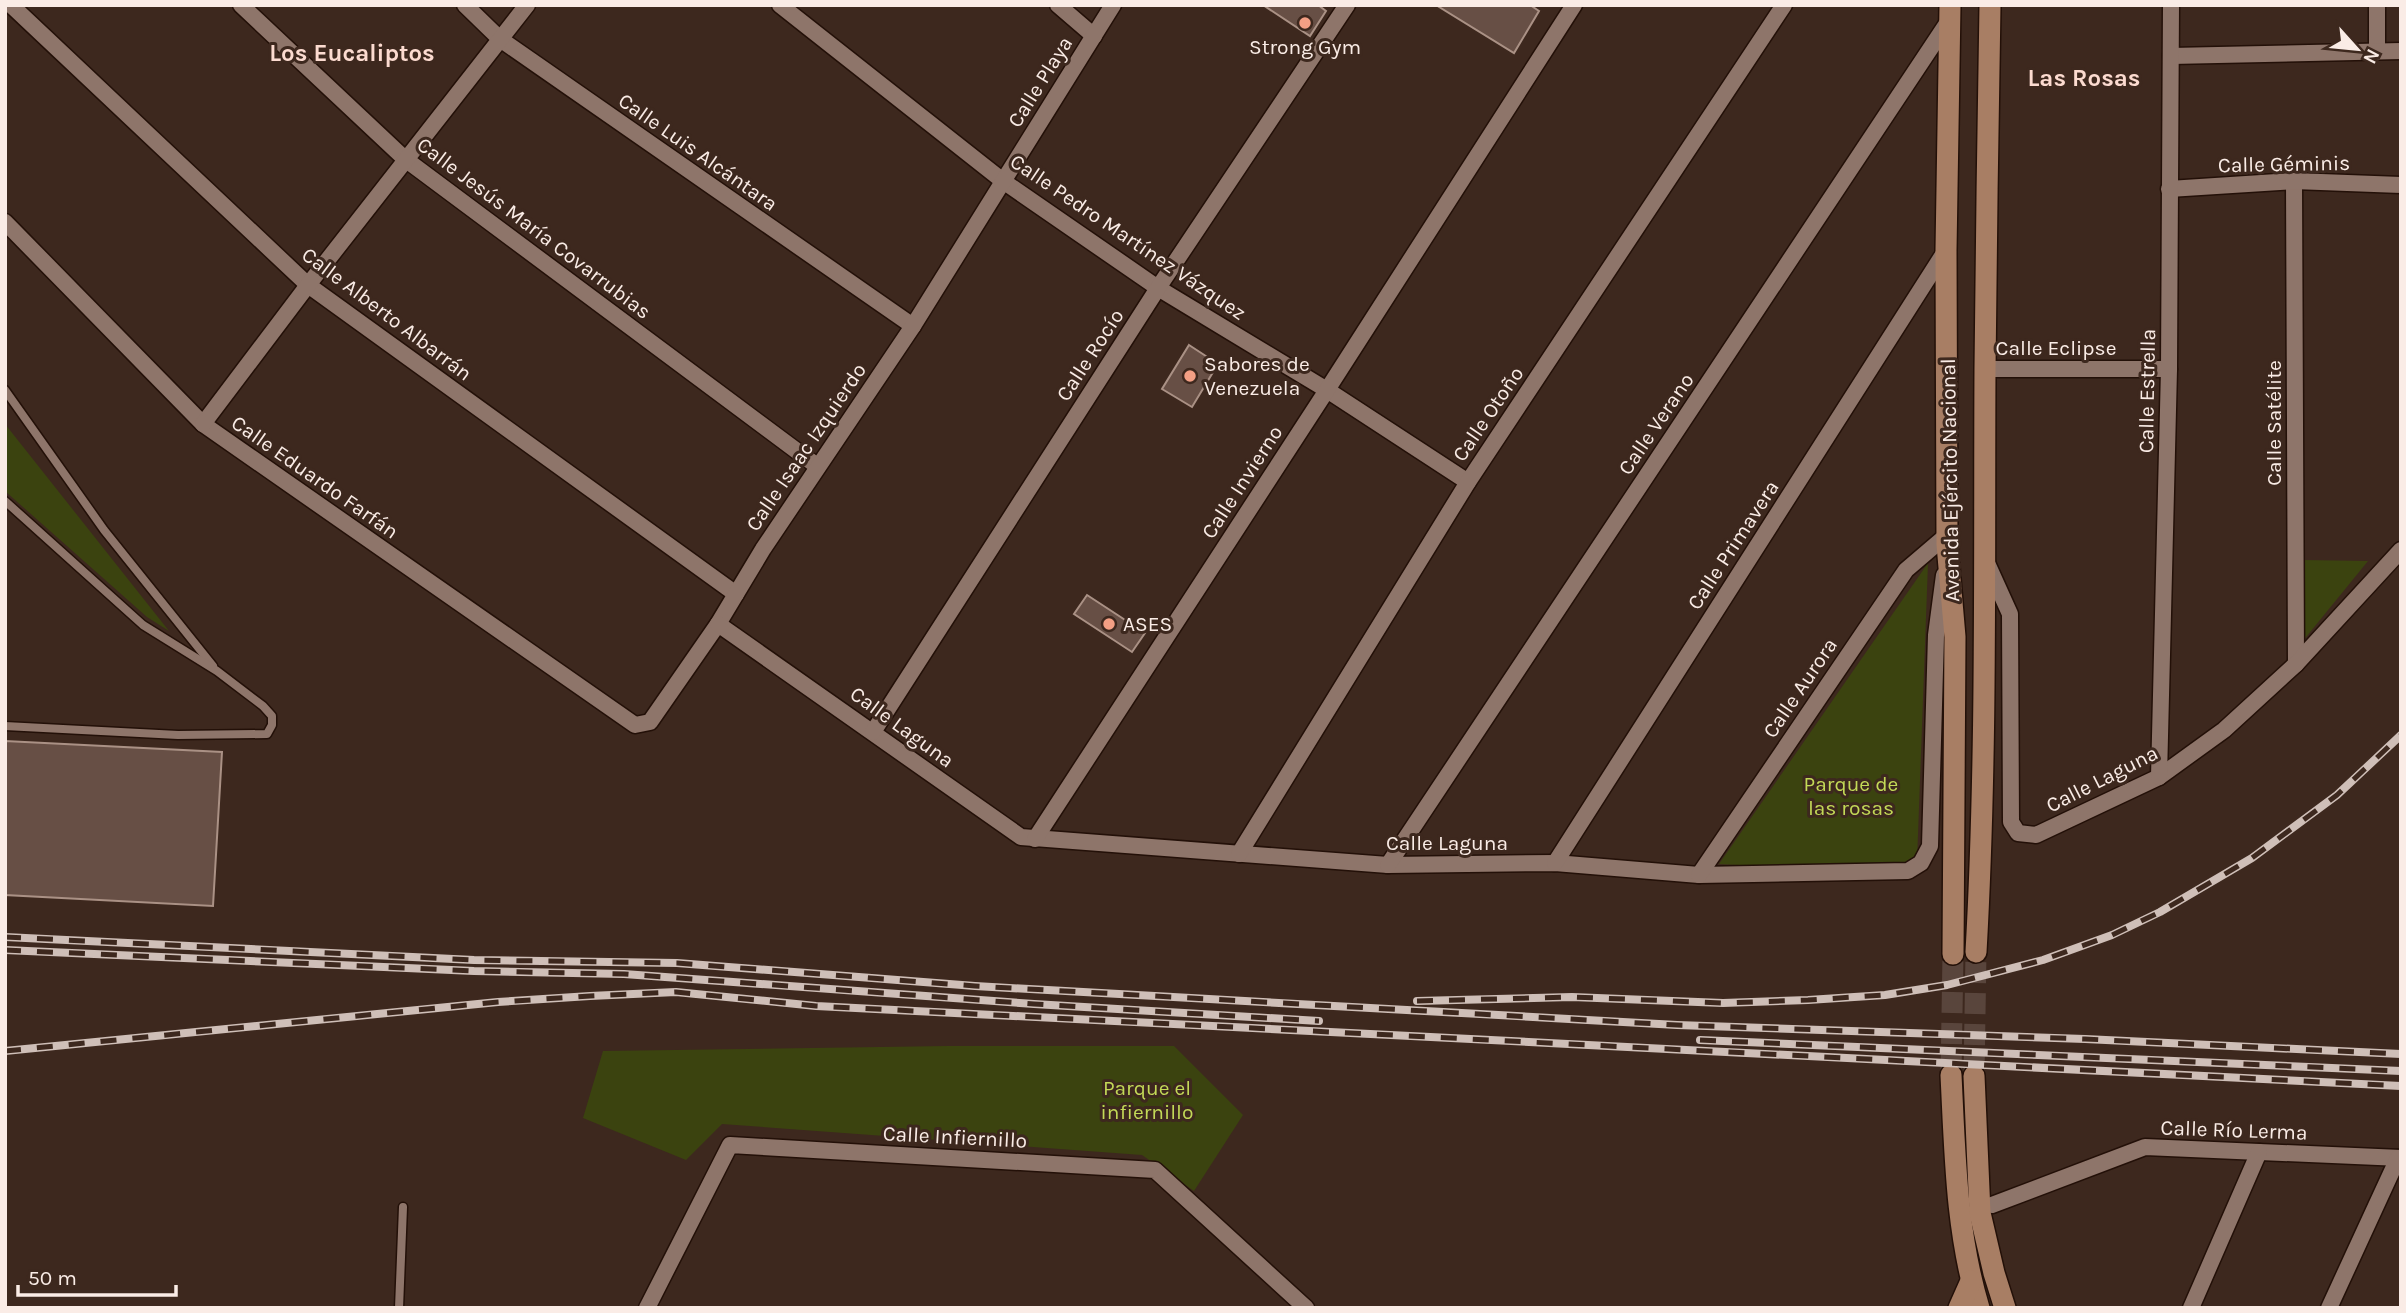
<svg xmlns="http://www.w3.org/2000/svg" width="2406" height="1313" viewBox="0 0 2406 1313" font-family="Karla,sans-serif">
	<rect width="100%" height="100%" fill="#3d281e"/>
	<g fill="#3b430f">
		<path d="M5 424 169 631 147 617 5 491Z"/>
		<path d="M2302 560 2368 561 2302 642Z"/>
		<path d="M1928 563 1917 862 1822 869 1719 864Z"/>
		<path d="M947 1046H1174L1243 1115 1194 1191 1142 1155 722 1124 686 1160 583 1118 603 1051Z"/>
	</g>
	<g fill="#674f45" stroke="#aa9185" stroke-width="2">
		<path d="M1263 5H1318L1326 11 1310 36Z"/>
		<path d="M1436 5H1530L1539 11 1514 53Z"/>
		<path d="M1189 345 1218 364 1192 407 1162 389Z"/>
		<path d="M1087 595 1145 633 1132 652 1074 614Z"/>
		<path d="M5 741 222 752 213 906 5 895Z"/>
	</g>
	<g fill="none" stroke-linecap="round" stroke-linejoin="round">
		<g stroke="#59453c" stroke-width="21" stroke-dasharray="21 10" stroke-linecap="butt">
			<path d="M1951 1075 1953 954"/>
			<path d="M1974 1076 1976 952"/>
		</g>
		<g stroke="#231008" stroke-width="11">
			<g id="lane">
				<path d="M5 390 104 530 213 666"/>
				<path d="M5 501 143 625 217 671 263 706 272 716V725L267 734 178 735 5 726"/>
				<path d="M399 1308 403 1207"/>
			</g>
		</g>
		<g stroke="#231008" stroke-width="19">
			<g id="street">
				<path d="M11 5 308 285 736 594"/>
				<path d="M241 5 405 159 817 466"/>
				<path d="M465 5 500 39 913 326"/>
				<path d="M780 5 1003 181 1158 288 1327 390 1468 482"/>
				<path d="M1058 5 1094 36"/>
				<path d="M2377 50V5"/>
				<path d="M2171 56 2401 51"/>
				<path d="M2294 181 2296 664"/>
				<path d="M2169 189 2294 181 2401 185"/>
				<path d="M5 222 203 424 635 725 650 722 718 624 763 549 913 326 1113 5"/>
				<path d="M1985 369H2169"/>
				<path d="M203 424 308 285 527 5"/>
				<path d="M1987 563 2010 614 2011 822 2018 833 2036 835 2159 777 2224 730 2296 664 2401 550"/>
				<path d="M718 624 1021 837 1388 865 1555 863 1699 875 1908 871 1921 863 1930 846 1936 635 1944 575"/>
				<path d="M873 732 1158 288 1347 5"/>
				<path d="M2159 777 2169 369 2171 5"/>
				<path d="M1035 839 1327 390 1574 5"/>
				<path d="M1239 854 1468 482 1784 5"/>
				<path d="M1555 863 1946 250"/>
				<path d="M1388 865 1950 19"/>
				<path d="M1699 875 1906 570 1947 535"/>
				<path d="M1992 1205 2145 1147 2401 1158"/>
				<path d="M647 1308 730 1145 1155 1170 1306 1308"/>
				<path d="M2191 1308 2259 1152"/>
				<path d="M2329 1308 2398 1158"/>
			</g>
		</g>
		<g stroke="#231008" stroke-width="24">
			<g id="secondary">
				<path d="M1950 5 1946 250 1947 544 1955 637 1953 954"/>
				<path d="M1976 952C1987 758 1984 564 1985 370 1986 248 1988 127 1990 5"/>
				<path d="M1951 1075C1955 1154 1956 1232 1979 1308"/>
				<path d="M1974 1076 1980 1213 1994 1273 2005 1308"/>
				<path d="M1959 1308 1971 1281"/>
			</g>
		</g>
		<use href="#lane" stroke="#8e756a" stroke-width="8"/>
		<use href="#street" stroke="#8e756a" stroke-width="16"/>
		<use href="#secondary" stroke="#a87e64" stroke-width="21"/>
		<g stroke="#cfbfb8" stroke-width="8">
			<g id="rail">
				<path d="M5 937 474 960 677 963 975 986 1677 1025 2085 1039 2401 1054"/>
				<path d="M5 950 474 971 624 974 1034 1004 1319 1021"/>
				<path d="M1417 1001 1572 997 1723 1003 1808 1000 1885 995 1947 985 2043 960 2112 935 2160 912 2252 858 2337 795 2401 735"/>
				<path d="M1700 1040 2401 1071"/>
				<path d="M5 1051 498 1002 590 996 676 992 816 1006 2401 1086"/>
			</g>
		</g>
		<use href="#rail" stroke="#3d281e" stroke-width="5" stroke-dasharray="16" stroke-linecap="butt"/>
	</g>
	<g fill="#f39f84" stroke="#3d281e" stroke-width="2.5">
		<circle cx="1305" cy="23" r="7"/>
		<circle cx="1190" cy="376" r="7"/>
		<circle cx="1109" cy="624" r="7"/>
	</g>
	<g text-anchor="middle" stroke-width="6" stroke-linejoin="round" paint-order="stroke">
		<g font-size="21" fill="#faece6" stroke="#3d281e" text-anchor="start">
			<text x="1305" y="54" text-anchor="middle">Strong Gym</text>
			<text x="1204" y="371">Sabores de<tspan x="1204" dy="24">Venezuela</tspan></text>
			<text x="1123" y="631">ASES</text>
		</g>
		<g font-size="21" fill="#faece6" stroke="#3d281e">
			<text transform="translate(1040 82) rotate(-58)" y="7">Calle Playa</text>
			<text transform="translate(698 152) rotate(35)" y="7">Calle Luis Alcántara</text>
			<text transform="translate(2284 164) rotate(-1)" y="7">Calle Géminis</text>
			<text transform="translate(534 228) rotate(37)" y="7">Calle Jesús María Covarrubias</text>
			<text transform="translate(1128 237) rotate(34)" y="7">Calle Pedro Martínez Vázquez</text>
			<text transform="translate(387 314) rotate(37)" y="7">Calle Alberto Albarrán</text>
			<text x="2056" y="355">Calle Eclipse</text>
			<text transform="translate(1090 355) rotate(-57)" y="7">Calle Rocío</text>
			<text transform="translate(2147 391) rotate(-89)" y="7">Calle Estrella</text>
			<text transform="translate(1488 414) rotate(-56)" y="7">Calle Otoño</text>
			<text transform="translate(2274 423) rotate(-90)" y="7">Calle Satélite</text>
			<text transform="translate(1656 424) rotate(-56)" y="7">Calle Verano</text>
			<text transform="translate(806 447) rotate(-56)" y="7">Calle Isaac Izquierdo</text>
			<text transform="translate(315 477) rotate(35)" y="7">Calle Eduardo Farfán</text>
			<text transform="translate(1950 480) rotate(-91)" y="7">Avenida Ejército Nacional</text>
			<text transform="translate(1242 482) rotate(-57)" y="7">Calle Invierno</text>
			<text transform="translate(1733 545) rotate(-57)" y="7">Calle Primavera</text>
			<text transform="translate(1800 688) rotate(-56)" y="7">Calle Aurora</text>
			<text transform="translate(902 727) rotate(36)" y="7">Calle Laguna</text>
			<text transform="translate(2102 779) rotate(-27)" y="7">Calle Laguna</text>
			<text x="1447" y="850">Calle Laguna</text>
			<text transform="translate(2234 1130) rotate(2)" y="7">Calle Río Lerma</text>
			<text transform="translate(955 1137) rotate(3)" y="7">Calle Infiernillo</text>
		</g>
		<g font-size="21" fill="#c3d957" stroke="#3d281e">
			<text x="1851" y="791">Parque de<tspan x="1851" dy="24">las rosas</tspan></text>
			<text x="1147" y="1095">Parque el<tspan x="1147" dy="24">infiernillo</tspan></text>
		</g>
		<g font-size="24" font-weight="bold" fill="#fcdbd0" stroke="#3d281e">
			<text x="352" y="61">Los Eucaliptos</text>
			<text x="2084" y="86">Las Rosas</text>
		</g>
	</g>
	<rect width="2406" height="1313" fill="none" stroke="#faece6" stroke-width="14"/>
	<g transform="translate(2357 49) rotate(117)" stroke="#3d281e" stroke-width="5" paint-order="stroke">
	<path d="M0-5L12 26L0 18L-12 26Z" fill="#faece6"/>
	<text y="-10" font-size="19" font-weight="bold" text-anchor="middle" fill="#faece6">N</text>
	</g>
	<path d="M18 1285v10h158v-10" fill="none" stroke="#faece6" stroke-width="3.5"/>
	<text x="28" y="1285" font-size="21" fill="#faece6" stroke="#3d281e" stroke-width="5" paint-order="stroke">50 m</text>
</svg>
